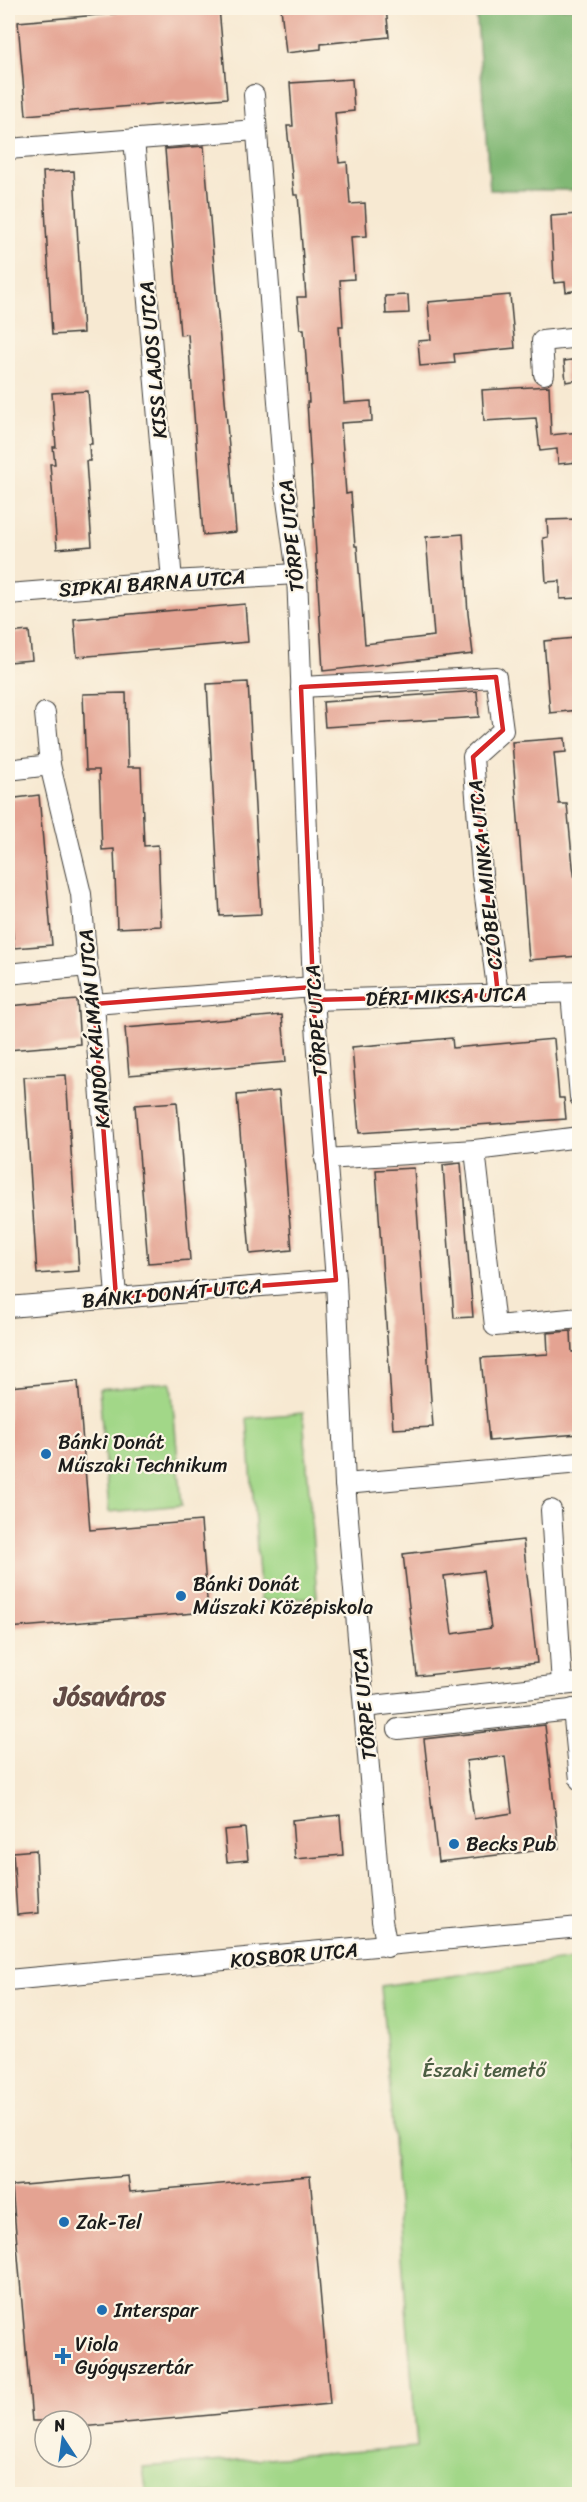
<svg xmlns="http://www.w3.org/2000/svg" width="587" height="2502" viewBox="0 0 587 2502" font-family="Sriracha,sans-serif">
	<rect width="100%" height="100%" fill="#fcf5e5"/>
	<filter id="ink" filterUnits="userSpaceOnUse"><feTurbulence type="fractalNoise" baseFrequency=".0167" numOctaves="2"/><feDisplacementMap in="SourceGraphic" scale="12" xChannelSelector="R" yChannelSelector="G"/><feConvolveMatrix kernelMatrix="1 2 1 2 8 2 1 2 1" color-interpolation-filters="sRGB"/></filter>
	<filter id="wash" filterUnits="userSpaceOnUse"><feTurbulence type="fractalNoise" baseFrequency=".008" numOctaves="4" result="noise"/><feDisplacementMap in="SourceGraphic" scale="24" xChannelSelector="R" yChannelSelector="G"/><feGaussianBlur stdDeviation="1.35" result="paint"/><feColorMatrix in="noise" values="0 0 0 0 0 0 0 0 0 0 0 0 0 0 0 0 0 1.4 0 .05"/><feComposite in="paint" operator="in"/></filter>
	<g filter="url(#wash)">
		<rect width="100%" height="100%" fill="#f7e9d2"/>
		<g fill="#a2d788" stroke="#5f7a52" stroke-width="1.5">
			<path d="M171 1382 182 1505 109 1512 99 1389Z"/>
			<path d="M303 1413 317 1597 261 1601 247 1418Z"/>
			<path d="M579 1958V2494H147L143 2467 417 2447 381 1986Z"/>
		</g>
		<path fill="#81b874" stroke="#4e6a48" stroke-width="1.5" d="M476 8H579V190H490Z"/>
		<g id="blocks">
			<g fill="#e4a392" fill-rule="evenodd">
				<path d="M178 8H219L227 98 26 115 18 22Z"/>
				<path d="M281 8H386L389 37 321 44V49L286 53Z"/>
				<path d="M352 79 354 111 335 113 339 163 347 162 350 204 365 203 367 236 351 237 354 279 340 280 343 326H339L344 403 371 401 372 421 341 423 346 494 351 493 355 546H357L365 644 434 636 426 537 463 534 468 614 473 654 323 671 307 402H309L304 329H300L297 297H306L298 195H294L287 126H293L290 83Z"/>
				<path d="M204 146 236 532 203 535 188 334 180 335 165 149Z"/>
				<path d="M74 171 83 333 52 335 43 172Z"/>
				<path d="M579 214V290L566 292 565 282 554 283 551 216Z"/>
				<path d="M408 295 409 313 386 314 385 296Z"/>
				<path d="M510 295 515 348 454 354 455 363 420 366 418 341 431 340 428 302Z"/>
				<path d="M579 359V380L566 382 564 361Z"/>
				<path d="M549 386 551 435 579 432V462L558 464 557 449 540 451 536 418 484 421 482 390Z"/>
				<path d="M88 391 92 444H89L90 461H86L92 546 57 549 50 464H55L53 447H56L52 393Z"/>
				<path d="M579 519V598L560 599V581L546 582 543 538 548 537 547 520Z"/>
				<path d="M245 604 248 642 77 657 74 619Z"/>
				<path d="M29 631 32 660 8 662V633Z"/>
				<path d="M575 638 579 710 550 713 544 641Z"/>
				<path d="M248 682 261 914 220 916 207 684Z"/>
				<path d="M477 691 479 717 325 727 323 702Z"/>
				<path d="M126 693 128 767H141L144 846 158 845 161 926 117 928 114 849 102 850 99 770H86L83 694Z"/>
				<path d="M565 738 566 752 554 753 559 804H567L573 866 577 893H579V956L529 960 512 742Z"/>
				<path d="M39 795 52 945 14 948 8 882V799Z"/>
				<path d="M77 1000 80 1044 8 1050V1006Z"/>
				<path d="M282 1015 286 1062 129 1075 125 1028Z"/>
				<path d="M452 1038 453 1048 554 1039 559 1098H564L566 1119 359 1133 352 1047Z"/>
				<path d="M66 1075 79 1271 37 1274 24 1077Z"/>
				<path d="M279 1091 292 1250 250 1254 237 1095Z"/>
				<path d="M177 1102 190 1260 148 1263 135 1105Z"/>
				<path d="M461 1163 473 1317 454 1318 443 1165Z"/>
				<path d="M414 1168 433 1427 393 1429 376 1170Z"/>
				<path d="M571 1331 572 1352H579V1434L489 1441 481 1358 548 1354 547 1333Z"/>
				<path d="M78 1381 90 1530 201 1521 208 1612 8 1628V1387Z"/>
				<path d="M523 1540 537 1663 417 1676 403 1554ZM483 1571 491 1628 452 1634 444 1576Z"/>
				<path d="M545 1725 559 1848 438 1862 424 1739ZM505 1756 512 1813 474 1819 466 1761Z"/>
				<path d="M340 1815 343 1855 295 1859 292 1820Z"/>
				<path d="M245 1828 248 1860 227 1862 224 1830Z"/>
				<path d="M36 1850 39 1913 17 1915 13 1852Z"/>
				<path d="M128 2176 130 2192 310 2176 330 2404 81 2427V2421H32L12 2186Z"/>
			</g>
		</g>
	</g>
	<g filter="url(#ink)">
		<use href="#blocks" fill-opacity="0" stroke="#3d3b37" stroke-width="1.5"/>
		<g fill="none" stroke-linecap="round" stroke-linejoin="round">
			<g stroke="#3d3b37" stroke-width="22">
				<g id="street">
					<path d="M254 95 284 478 297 574 313 987 336 1280 345 1484 382 1921 387 1947"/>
					<path d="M134 139 172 581"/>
					<path d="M8 149 256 130"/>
					<path d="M544 374 542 341 580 337"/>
					<path d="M8 594 172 581 297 574"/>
					<path d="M301 687 496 677 503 730 473 757 482 874 498 995"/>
					<path d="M45 713 50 765 81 894 87 966 94 1004 116 1297"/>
					<path d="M8 770 50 765"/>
					<path d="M8 974 87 966"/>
					<path d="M571 993 580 1097"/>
					<path d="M313 1000 580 992"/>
					<path d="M94 1004 313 987"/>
					<path d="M475 1150 495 1326 580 1318"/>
					<path d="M325 1159 475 1150 580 1137"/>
					<path d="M8 1307 336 1280"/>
					<path d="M345 1484 580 1463"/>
					<path d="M551 1510 562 1685"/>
					<path d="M364 1707 580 1683"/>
					<path d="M573 1709 580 1780"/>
					<path d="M398 1729 580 1709"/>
					<path d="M8 1980 580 1927"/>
				</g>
			</g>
			<use href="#street" stroke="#fff" stroke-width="20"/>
		</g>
	</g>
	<path fill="none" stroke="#d62828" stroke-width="4.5" stroke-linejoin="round" d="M496 677 503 730 473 757 498 995 313 1000 336 1280 116 1297 94 1004 313 987 301 687Z"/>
	<g fill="#1f6fb2" stroke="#fcf5e5" stroke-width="2">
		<circle cx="46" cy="1454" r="6"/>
		<circle cx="181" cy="1596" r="6"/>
		<circle cx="454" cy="1844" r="6"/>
		<circle cx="64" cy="2222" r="6"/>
		<circle cx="102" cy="2310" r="6"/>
		<path d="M60 2347h6v6h6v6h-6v6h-6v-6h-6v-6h6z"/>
	</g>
	<g text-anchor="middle" stroke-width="4.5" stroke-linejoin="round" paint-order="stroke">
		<g font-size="20" fill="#1c1c1c" stroke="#fcf5e5">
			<text transform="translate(153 360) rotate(-95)" y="7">KISS LAJOS UTCA</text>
			<text transform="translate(291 536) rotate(-96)" y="7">TÖRPE UTCA</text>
			<text transform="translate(152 583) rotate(-4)" y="7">SIPKAI BARNA UTCA</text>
			<text transform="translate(485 875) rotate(-96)" y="7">CZÓBEL MINKA UTCA</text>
			<text transform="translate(446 996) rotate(-2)" y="7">DÉRI MIKSA UTCA</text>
			<text transform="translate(316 1021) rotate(-94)" y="7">TÖRPE UTCA</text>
			<text transform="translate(94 1029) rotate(-95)" y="7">KANDÓ KÁLMÁN UTCA</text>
			<text transform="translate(172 1293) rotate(-5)" y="7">BÁNKI DONÁT UTCA</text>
			<text transform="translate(364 1704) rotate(-95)" y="7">TÖRPE UTCA</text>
			<text transform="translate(294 1955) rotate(-5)" y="7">KOSBOR UTCA</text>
		</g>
		<g font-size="20" fill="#1c1c1c" stroke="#fcf5e5" text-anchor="start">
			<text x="58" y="1449">Bánki Donát<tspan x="58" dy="23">Műszaki Technikum</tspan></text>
			<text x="193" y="1591">Bánki Donát<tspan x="193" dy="23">Műszaki Középiskola</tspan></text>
			<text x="466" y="1851">Becks Pub</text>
			<text x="76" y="2229">Zak-Tel</text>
			<text x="114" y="2317">Interspar</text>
			<text x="75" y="2351">Viola<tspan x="75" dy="23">Gyógyszertár</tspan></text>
		</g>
		<g font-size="20" fill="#4b5d42" stroke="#fcf5e5">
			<text x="484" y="2077">Északi temető</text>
		</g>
		<g font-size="26" font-weight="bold" fill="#624b45" stroke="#fcf5e5">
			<text x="110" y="1705">Jósaváros</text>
		</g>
	</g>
	<rect width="587" height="2502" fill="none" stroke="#fcf5e5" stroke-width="30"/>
	<g transform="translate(63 2439) rotate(347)"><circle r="28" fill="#fcf5e5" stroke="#a29e95" stroke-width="1.5"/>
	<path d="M0-4.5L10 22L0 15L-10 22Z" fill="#1f6fb2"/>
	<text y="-9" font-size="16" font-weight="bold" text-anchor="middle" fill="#1c1c1c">N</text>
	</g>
</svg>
